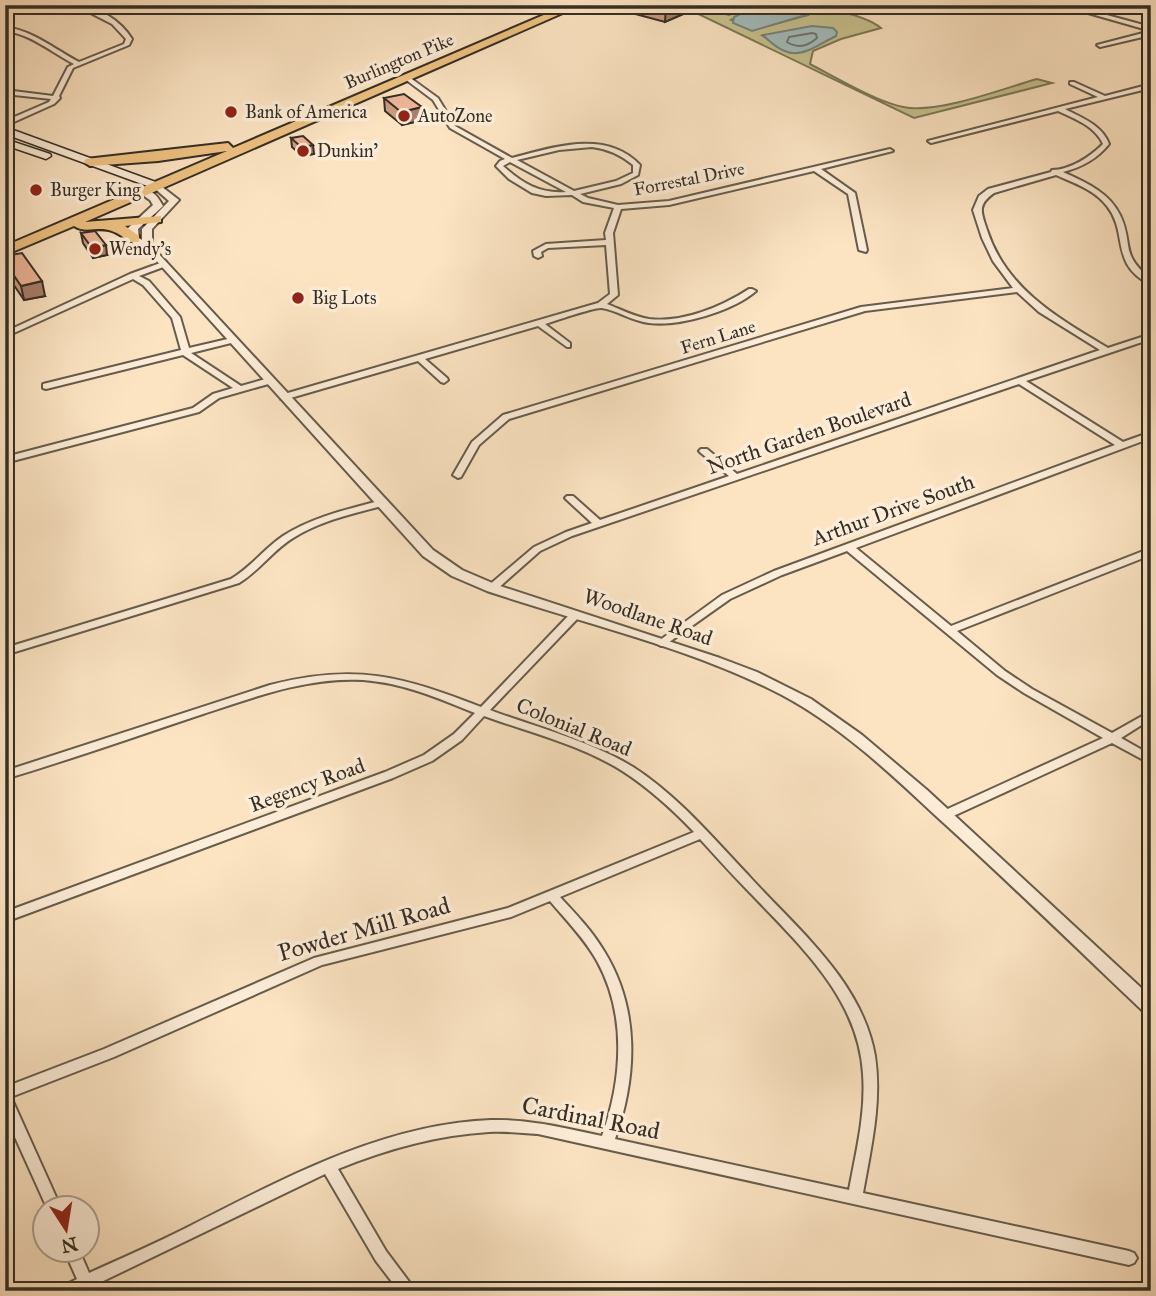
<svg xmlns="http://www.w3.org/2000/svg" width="1156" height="1296" viewBox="0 0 1156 1296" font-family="'IM FELL Great Primer',serif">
	<rect width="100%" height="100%" fill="#fce4c3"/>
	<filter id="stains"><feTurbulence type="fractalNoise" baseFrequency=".00286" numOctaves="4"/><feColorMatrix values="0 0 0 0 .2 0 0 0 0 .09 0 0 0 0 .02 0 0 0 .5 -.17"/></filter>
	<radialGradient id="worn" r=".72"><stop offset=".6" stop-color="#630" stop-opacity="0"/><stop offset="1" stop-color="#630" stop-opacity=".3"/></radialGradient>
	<path fill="#c7c18e" stroke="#7e7859" stroke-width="2" fill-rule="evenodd" d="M688 5 729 15 749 5H759L731 20 753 30 808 15 806 11 786 5C811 5 861 12 881 28L841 39 813 51 810 64C835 77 883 106 910 108 945 111 1002 89 1037 79L1052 83 914 118 692 11ZM763 36H836L790 53Z"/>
	<g fill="#a2bcbc" stroke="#76837f" stroke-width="2">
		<path d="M759 5H786L809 14 752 31 733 23 734 17Z"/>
		<path d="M812 26 833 28 837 32 836 36C806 51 793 66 763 35Z"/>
	</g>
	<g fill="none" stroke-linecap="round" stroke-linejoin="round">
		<path stroke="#6c7570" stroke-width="2" d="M812 33 816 34 817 38C808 46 798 49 787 42L789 37Z"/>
		<g stroke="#675c4c" stroke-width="4">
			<g id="minor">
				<path d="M75 5C97 5 121 21 132 39L129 45 73 68 59 96 60 98 54 104 5 126V121L49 102 51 99 5 94V90L53 96 68 67 74 64C51 52 31 34 5 31V27C34 31 54 49 79 62L124 44 126 39 112 24Z"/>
				<path d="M999 5H1008L1000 9 997 7Z"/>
				<path d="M1060 5H1070L1151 27V31Z"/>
				<path d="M1151 31V35L1100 47 1097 45Z"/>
				<path d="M405 77H409L438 98 455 126 512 158C554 147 606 129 640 165L638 175 621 184 580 194 588 198 618 205 669 201 890 149 893 151 821 169 855 193 867 250 866 252 859 250 848 194 814 171 669 205 621 209 613 233 618 295 607 304C620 309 635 317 649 319 683 323 721 307 749 289H752L756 291C733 311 679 327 649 323 632 321 616 310 602 308 594 307 555 321 545 324L570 343V347H567L538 326 425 359 447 378 448 380 444 383 441 382 418 361 287 399H281V395L598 303 610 294 606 245 548 248 541 252 542 256 538 258 534 256 533 251 546 244 606 240 605 233 614 208 583 202 572 195 546 196 532 193 509 179 496 166 500 161 505 159 450 128 433 100 405 79ZM592 147C608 149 621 155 633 165V173L616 181 574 191 517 160 559 150ZM510 162 566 192C539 194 522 183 503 166Z"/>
				<path d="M1070 82H1074L1105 96 1151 84V88L1065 109C1082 118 1102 125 1109 144 1097 159 1082 167 1063 172 1085 182 1109 192 1120 215 1134 244 1119 254 1151 279V285C1109 264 1129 234 1107 206 1095 190 1074 183 1056 175L994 193C977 205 981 212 987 230 1006 289 1058 318 1108 348L1151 334V339L1026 381 1123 442 1151 432V438L856 548 951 626 1151 548V555L957 631 1005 671 1032 689 1112 733 1151 711V719L1121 738 1151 755V764L1112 743 949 818H941L939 815 941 812 1103 738 1024 693 997 675 847 551 782 575 730 599 665 645 661 646 656 643 722 595 774 571 1115 445 1019 384 572 536 540 551 496 590H488L487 588 488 586 534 547 566 532 592 523 567 500 565 498 567 496H573L600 520 729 476 701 453 699 451 701 449H707L737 474 1100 350 1039 312 1017 292 865 311 509 419 479 445 461 477 458 478 453 475 472 442 503 415 861 307 1013 288 993 261 982 238 973 210 979 196 988 189 1051 172 1052 170C1070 170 1090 157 1103 144 1095 126 1075 119 1058 111L931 143 928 141 1098 97 1070 84Z"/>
				<path d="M163 262H166V266L139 276 149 281 180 317 189 348 232 338 236 340 235 342 191 353 241 386 269 378 272 379V383L219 398 199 412 5 463V457L193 408 213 394 233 388 183 355 46 389 43 388V384L181 350 172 318 143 285 133 279 5 337V332L130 274Z"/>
				<path d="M382 500 385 501 387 503 385 505C354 514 321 520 293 538 273 550 259 571 239 583L5 655V648L231 579C251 567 264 549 283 536 312 517 349 509 382 500Z"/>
				<path d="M575 612 579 613 580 615 579 617 490 710C538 728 589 740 633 767 678 796 713 838 749 876 797 929 862 981 875 1056 882 1102 871 1148 863 1193L1129 1251 1134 1253 1137 1258 1134 1263 1129 1265 538 1134C522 1133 505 1131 489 1132 437 1135 387 1149 338 1169L386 1251 416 1291H399L376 1261 325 1174 95 1285 98 1291H60L63 1286 77 1279 64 1250H79L89 1273C122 1258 154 1244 186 1228 281 1180 382 1124 491 1120 529 1119 565 1128 602 1136 622 1080 627 1015 597 961 585 939 566 920 550 901L511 917 322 965 114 1057 11 1097 61 1208H47L5 1115V1087L104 1049 314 958 508 908 694 832C673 810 650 789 624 772 582 745 531 733 484 716L462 740 432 761 393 778 5 922V912L385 772 424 755 454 734 475 713C438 698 403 683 363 680 307 677 255 697 203 714 137 736 72 759 5 779V771L270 685C355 663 401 676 481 707L571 613ZM700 839C719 860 738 881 758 901 805 950 859 1002 863 1074 866 1113 856 1152 849 1190L615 1139C637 1077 640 1009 604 951 592 931 576 914 560 897Z"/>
			</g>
		</g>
		<g stroke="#675c4c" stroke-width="4">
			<path id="tertiary" d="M157 183 179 200 152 229V243L157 252 433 550 462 570 497 585 720 658 757 672 811 699 862 735 927 790 1151 997V1015L1145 1013C1075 947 1007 880 936 816 889 772 840 726 782 695 690 647 585 624 487 591L452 576 423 556 145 248H138L129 239 128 228 153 205 150 200 141 194V190C152 188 158 197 163 206L138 229 139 238 142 240V229L169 201 152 186Z"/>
		</g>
		<g stroke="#352e24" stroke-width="3">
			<g id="secondary">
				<path d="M5 127 161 184 162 186 153 188 5 134Z"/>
				<path d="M5 139 50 154 51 156 46 159 5 145Z"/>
			</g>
		</g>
		<g stroke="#352e24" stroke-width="4">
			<path id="trunk" d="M567 5H581L85 222 161 216V222L125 226 139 236V242H129C103 218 90 237 74 226L5 255V246L227 151 158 161 90 166 84 162 86 159 228 143 233 148Z"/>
		</g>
		<use href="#minor" fill="#fdedd8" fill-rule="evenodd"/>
		<use href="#tertiary" fill="#fdedd8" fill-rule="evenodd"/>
		<use href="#secondary" fill="#fdedd8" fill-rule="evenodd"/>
		<use href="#trunk" fill="#eec282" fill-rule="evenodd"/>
	</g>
	<g fill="#cd9d83" stroke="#352e24" stroke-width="2">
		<path d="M624 5H691L690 11 665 22 624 11Z"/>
		<path d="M384 98 422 107 423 120 402 125 385 111Z"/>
		<path d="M291 138 314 154 302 156 292 147Z"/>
		<path d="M81 233 107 255 93 258 83 243Z"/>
		<path d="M5 256 45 296 24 300 5 272Z"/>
	</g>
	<g fill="#a77f6a" stroke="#352e24" stroke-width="2">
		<path d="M668 5H691L690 11 665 22 666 6Z"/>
		<path d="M422 107 423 120 402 125 401 112Z"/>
		<path d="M313 145 314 154 302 156 301 147Z"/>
		<path d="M11 168 13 177 5 180V170Z"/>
		<path d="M106 245 107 255 93 258 92 248Z"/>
		<path d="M42 281 45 296 24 300 21 286Z"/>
	</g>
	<g fill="#eeb698" stroke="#352e24" stroke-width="2">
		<path d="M404 94 422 107 401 112 384 98Z"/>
		<path d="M303 136 313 145 301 147 291 138Z"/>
		<path d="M95 231 106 245 92 248 81 233Z"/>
		<path d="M22 253 42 281 21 286 5 262V256Z"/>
	</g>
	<g fill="#8f2418" stroke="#fdedd8" stroke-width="2.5">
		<circle cx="231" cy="112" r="7"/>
		<circle cx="404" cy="116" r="7"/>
		<circle cx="303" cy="151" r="7"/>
		<circle cx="36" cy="190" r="7"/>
		<circle cx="95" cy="249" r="7"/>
		<circle cx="298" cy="298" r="7"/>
	</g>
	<g text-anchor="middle" stroke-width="7" stroke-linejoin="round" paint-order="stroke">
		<g font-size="18" fill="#352e24" stroke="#fdedd8">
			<text transform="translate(399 61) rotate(-23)" y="6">Burlington Pike</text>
			<text transform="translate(689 179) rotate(-11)" y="6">Forrestal Drive</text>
			<text transform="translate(718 337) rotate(-17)" y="6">Fern Lane</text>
		</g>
		<g font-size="18" fill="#352e24" stroke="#fdedd8" text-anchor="start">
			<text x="245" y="118">Bank of America</text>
			<text x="418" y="122">AutoZone</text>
			<text x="317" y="157">Dunkin'</text>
			<text x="50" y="196">Burger King</text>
			<text x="109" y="255">Wendy's</text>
			<text x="312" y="304">Big Lots</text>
		</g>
		<g font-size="21" fill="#352e24" stroke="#fdedd8">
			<text transform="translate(809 433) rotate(-19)" y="7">North Garden Boulevard</text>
			<text transform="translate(893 510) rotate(-20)" y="7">Arthur Drive South</text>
			<text transform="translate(648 617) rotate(19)" y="7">Woodlane Road</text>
			<text transform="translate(574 727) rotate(22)" y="7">Colonial Road</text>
			<text transform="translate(307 785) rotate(-20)" y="7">Regency Road</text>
		</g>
		<g font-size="24" fill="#352e24" stroke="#fdedd8">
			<text transform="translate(364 929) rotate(-16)" y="8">Powder Mill Road</text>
			<text transform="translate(591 1118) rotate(11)" y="8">Cardinal Road</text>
		</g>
	</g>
	<rect width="1156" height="1296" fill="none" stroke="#fce4c3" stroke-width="28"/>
	<rect x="7" y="7" width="1142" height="1282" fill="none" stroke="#352e24" stroke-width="3.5"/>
	<rect x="14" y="14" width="1128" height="1268" fill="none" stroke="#352e24" stroke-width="2"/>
	<g transform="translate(66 1229) rotate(168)"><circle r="33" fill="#fdedd8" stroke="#ada190" stroke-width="2"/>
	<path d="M0-5L12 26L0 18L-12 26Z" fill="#8f2418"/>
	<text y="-10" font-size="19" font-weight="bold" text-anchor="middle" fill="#352e24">N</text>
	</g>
	<rect width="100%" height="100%" filter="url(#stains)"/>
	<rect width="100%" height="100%" fill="url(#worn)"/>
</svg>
